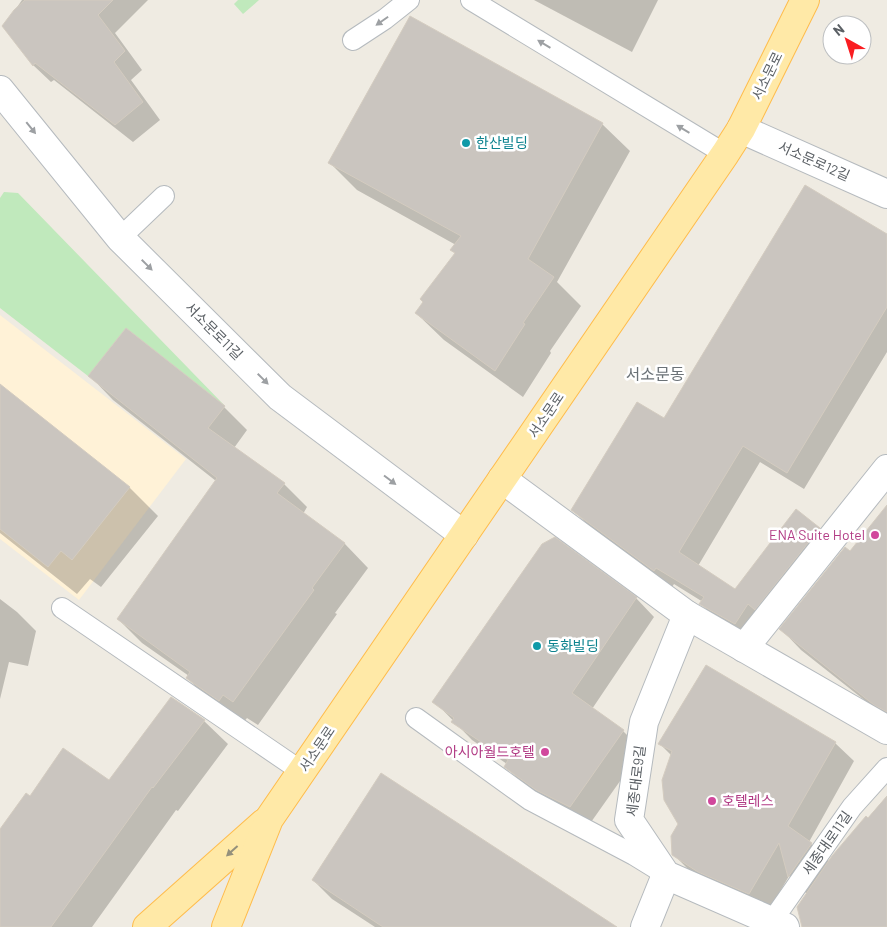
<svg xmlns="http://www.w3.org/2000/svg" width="887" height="927" viewBox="0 0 887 927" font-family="Barlow,'Noto Sans KR',sans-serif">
	<rect width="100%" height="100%" fill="#efebe2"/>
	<path fill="#fff2d7" d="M0 315 186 459 79 600 0 539Z"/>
	<g fill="#c0e9bc">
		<path d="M238 0H259L243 14 234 4Z"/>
		<path d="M4 192 18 193 225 406 126 328 88 376 0 308V198Z"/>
	</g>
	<g fill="#0003">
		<path d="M22 0H148L115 33 142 70 131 80 160 120 133 142 54 80 51 82 33 65 4 26Z"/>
		<path d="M534 0H658L632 52Z"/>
		<path d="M602 124 630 151 557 282 581 306 550 351 551 353 523 397 444 340 416 313 456 254V245L357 190 330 163Z"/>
		<path d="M887 236V352L804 489 760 462 698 566 735 591 819 529 836 546 752 640 718 621 701 604 703 602 674 584 672 587 590 527 573 510 664 420Z"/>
		<path d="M90 376 224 407 247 430 234 448 284 484 307 507 303 514 345 544 368 568 335 613 337 614 258 725 247 718 243 723 211 701 187 678 189 676 142 643 118 619 216 481 113 400Z"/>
		<path d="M0 385 130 488 158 516 101 587 90 579 77 594 0 533Z"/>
		<path d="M887 507V718L801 650 781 629 850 552Z"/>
		<path d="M636 598 654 617 592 709 623 731 642 750 589 825 524 785 506 767 507 764 472 740 434 701Z"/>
		<path d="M0 599 17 612 36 631 28 666 9 662 0 699Z"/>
		<path d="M204 721 228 744 178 811 176 810 92 927H0V831L109 782Z"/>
		<path d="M835 743 854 761 809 842 830 862 887 796V927H804L807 894 789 876 768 912 692 873 673 854 679 824 672 756 660 744Z"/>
		<path d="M313 880 615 927H375L332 899Z"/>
	</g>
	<g fill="#cac5bf" stroke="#d4ccc0">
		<path d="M25 0H113L98 15 125 51 114 62 143 102 115 125 35 63 33 66 2 26 14 10Z"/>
		<path d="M410 16 603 123 528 259 554 277 523 323 525 324 495 371 415 313 423 302 420 299 455 253 450 250 461 236 328 163Z"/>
		<path d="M805 185 887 234V307L787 473 743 446 679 552 735 589 796 509 820 528 755 610 748 604 735 624 699 604 704 597 656 568 654 571 571 510 637 402 664 418Z"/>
		<path d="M126 328 225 406 208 428 285 483 277 493 345 543 312 588 314 590 233 702 223 695 219 701 186 678 190 672 117 619 217 478 88 376Z"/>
		<path d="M0 384 130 487 72 560 61 551 48 567 0 529Z"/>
		<path d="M887 505V712L874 705 779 629 845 547 850 551Z"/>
		<path d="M555 537 637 597 572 693 624 730 570 807 536 790 504 767 508 760 451 722 454 718 432 702 542 544Z"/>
		<path d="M706 665 836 742 788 826 812 843 788 877 779 843 749 894 698 872 672 855 671 836 678 824 664 800 662 780 672 751 658 744Z"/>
		<path d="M171 697 205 720 153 788 152 787 51 927H0V829L26 793 30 796 63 748 109 780Z"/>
		<path d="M381 773 617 927H383L312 880Z"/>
		<path d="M887 796V927H802L797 907 832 856 866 816 868 818Z"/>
	</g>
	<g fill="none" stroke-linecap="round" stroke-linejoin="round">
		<g stroke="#b5babe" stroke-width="22">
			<g id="lane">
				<path d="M471 0 725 154"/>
				<path d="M353 40 385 19 409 0"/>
				<path d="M120 238 164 196"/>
				<path d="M62 608 301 771"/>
				<path d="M416 718 530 800 634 855 660 871"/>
				<path d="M772 921 852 807 887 768"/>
			</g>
		</g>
		<g stroke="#b5babe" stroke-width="30">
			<g id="street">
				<path d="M0 90 120 238 280 397 464 535"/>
				<path d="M741 129 887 194"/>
				<path d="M502 479 687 615 644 722 629 820 666 875 785 927"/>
				<path d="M687 615 887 730"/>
				<path d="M744 648 887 469"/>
				<path d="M645 927 666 875"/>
			</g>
		</g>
		<g stroke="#ffbc4b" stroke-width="30">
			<g id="primary">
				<path d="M147 927 264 823"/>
				<path d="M226 927 269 819 725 154 741 129 805 0"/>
			</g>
		</g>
		<use href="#lane" stroke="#fff" stroke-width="20"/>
		<use href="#street" stroke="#fff" stroke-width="28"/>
		<use href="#primary" stroke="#ffe9a7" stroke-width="28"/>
	</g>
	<defs><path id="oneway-solid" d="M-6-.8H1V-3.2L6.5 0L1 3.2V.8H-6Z" transform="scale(1.25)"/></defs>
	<g fill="#9da0a3">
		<use href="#oneway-solid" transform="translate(382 21) rotate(145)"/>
		<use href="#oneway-solid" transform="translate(544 44) rotate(-149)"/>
		<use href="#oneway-solid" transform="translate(31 128) rotate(51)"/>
		<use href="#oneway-solid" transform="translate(683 129) rotate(-149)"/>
		<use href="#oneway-solid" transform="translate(147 265) rotate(45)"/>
		<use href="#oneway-solid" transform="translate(263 379) rotate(45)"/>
		<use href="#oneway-solid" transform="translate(390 480) rotate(37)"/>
	</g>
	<use fill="#94907c" href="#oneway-solid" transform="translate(232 851) rotate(138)"/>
	<g fill="#0f9aa8" stroke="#fff" stroke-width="2">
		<circle cx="466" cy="143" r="5"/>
		<circle cx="537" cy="646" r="5"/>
	</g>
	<g fill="#d1479c" stroke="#fff" stroke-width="2">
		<circle cx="875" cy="535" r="5"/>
		<circle cx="545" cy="752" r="5"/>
		<circle cx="712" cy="801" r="5"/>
	</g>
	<g text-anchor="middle" stroke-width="5" stroke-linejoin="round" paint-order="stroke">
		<g font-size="14" fill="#5b6065" stroke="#fff">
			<text transform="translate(767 76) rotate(-64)" y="5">서소문로</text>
			<text transform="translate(814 161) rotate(24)" y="5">서소문로12길</text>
			<text transform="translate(214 331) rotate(45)" y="5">서소문로11길</text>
			<text transform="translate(546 415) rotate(-56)" y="5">서소문로</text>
			<text transform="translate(317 749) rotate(-56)" y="5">서소문로</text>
			<text transform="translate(636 781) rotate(-83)" y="5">세종대로9길</text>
			<text transform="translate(827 843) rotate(-55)" y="5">세종대로11길</text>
		</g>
		<g font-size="14" fill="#0d838f" stroke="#fff" text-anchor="start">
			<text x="476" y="148">한산빌딩</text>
			<text x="547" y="651">동화빌딩</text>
		</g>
		<g font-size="14" fill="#b23c85" stroke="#fff" text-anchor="end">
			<text x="865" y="540">ENA Suite Hotel</text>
			<text x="535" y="757">아시아월드호텔</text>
			<text x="722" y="806" text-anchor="start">호텔레스</text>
		</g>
		<g font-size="16" fill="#6b7277" stroke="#fff">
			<text x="655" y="380">서소문동</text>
		</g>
	</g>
	<g transform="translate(847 40) rotate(321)"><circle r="24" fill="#ffffff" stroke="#bdbfc1"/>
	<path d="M0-4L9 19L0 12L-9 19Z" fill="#fa1d21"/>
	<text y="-8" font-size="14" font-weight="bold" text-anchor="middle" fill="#5b6065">N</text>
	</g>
</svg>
